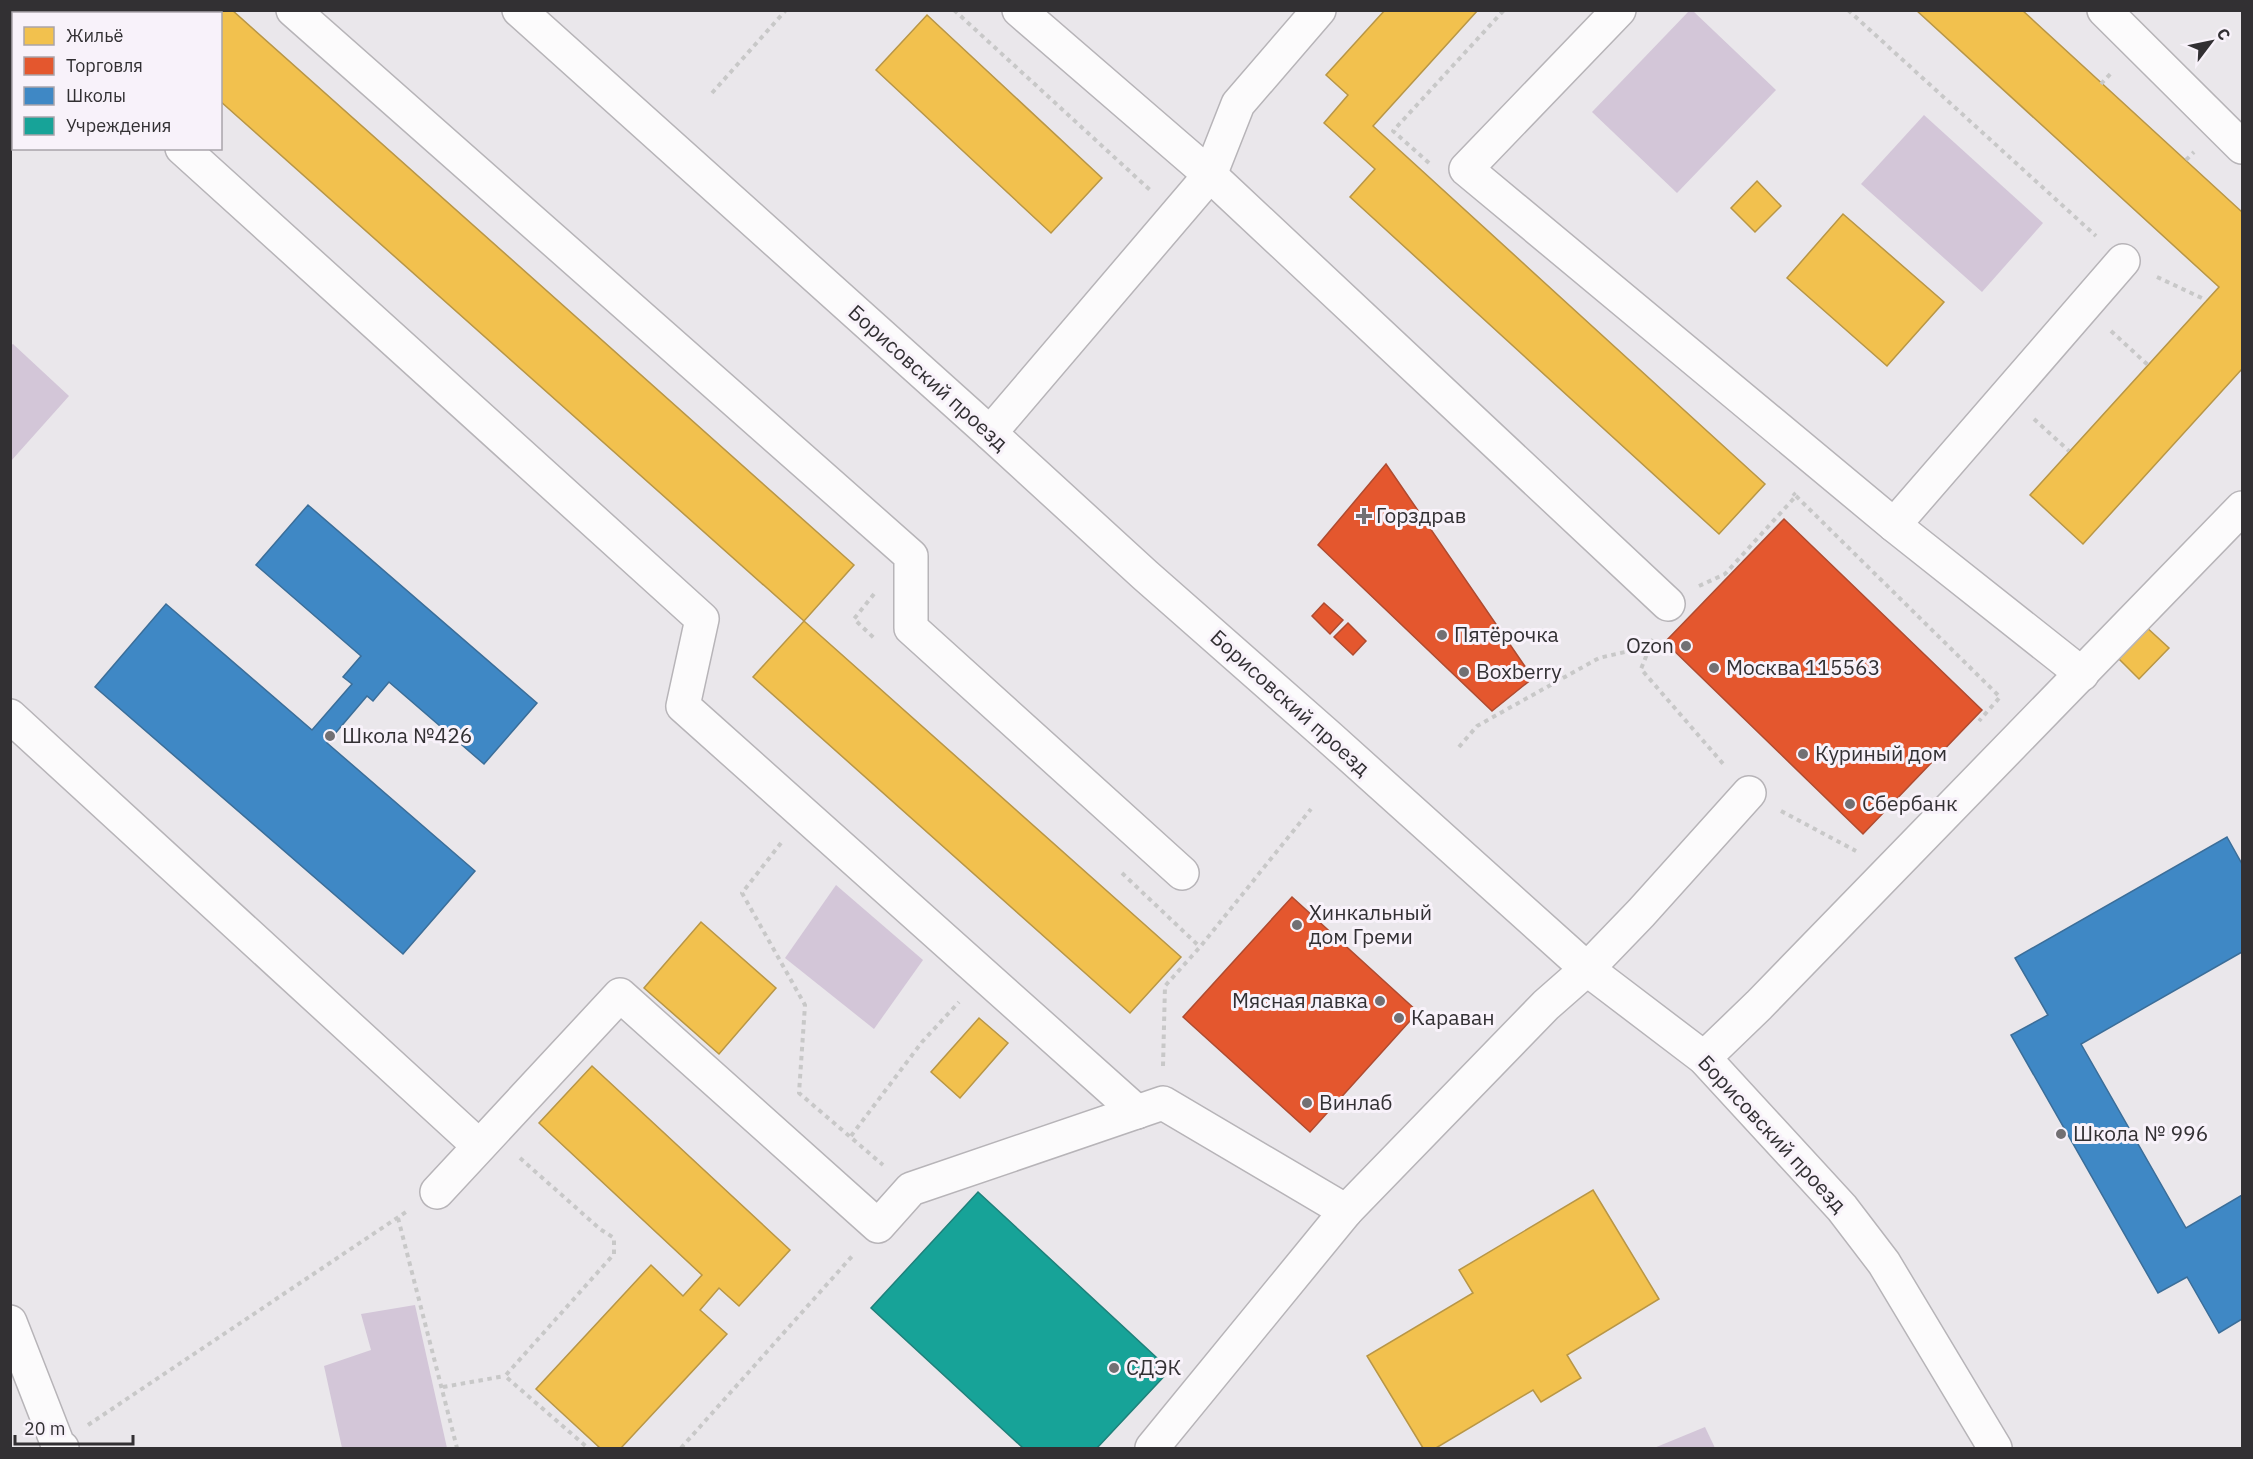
<svg xmlns="http://www.w3.org/2000/svg" width="2253" height="1459" viewBox="0 0 2253 1459" font-family="'IBM Plex Sans',sans-serif">
	<rect width="100%" height="100%" fill="#eae7eb"/>
	<g fill="#d3c6d8">
		<path d="M1689 11H1693L1776 90 1677 193 1592 112Z"/>
		<path d="M1924 115 2043 223 1982 292 1861 184Z"/>
		<path d="M13 344 69 396 11 461 10 346Z"/>
		<path d="M836 885 923 960 874 1029 785 958Z"/>
		<path d="M415 1305 447 1448H342L324 1366 371 1350 361 1314Z"/>
		<path d="M1705 1427 1715 1448H1654Z"/>
	</g>
	<g fill="#f2c14e" stroke="#b89646" stroke-width="1.5">
		<path d="M119 10H232L854 565 804 621 220 101V14H123Z"/>
		<path d="M1385 10H1478L1373 126 1765 484 1719 534 1350 197 1375 169 1324 123 1348 95 1326 75Z"/>
		<path d="M1916 10H2022L2242 212V369L2083 544 2030 495 2219 287Z"/>
		<path d="M927 15 1102 178 1051 233 876 70Z"/>
		<path d="M1757 181 1781 206 1755 232 1731 208Z"/>
		<path d="M1843 214 1944 302 1887 366 1787 278Z"/>
		<path d="M804 621 1181 957 1130 1013 753 677Z"/>
		<path d="M2144 625 2169 648 2139 679 2115 655Z"/>
		<path d="M701 922 776 988 719 1054 644 988Z"/>
		<path d="M979 1018 1008 1043 960 1098 931 1072Z"/>
		<path d="M592 1066 790 1250 739 1306 719 1288 700 1310 727 1334 621 1448H600L536 1389 651 1265 683 1296 702 1275 539 1123Z"/>
		<path d="M1593 1190 1659 1299 1567 1355 1581 1378 1541 1402 1533 1390 1436 1448H1423L1367 1356 1473 1293 1459 1270Z"/>
	</g>
	<g fill="#e4572e" stroke="#af4b30" stroke-width="1.5">
		<path d="M1386 464 1533 678 1492 711 1318 545Z"/>
		<path d="M1784 519 1982 710 1863 834 1665 642Z"/>
		<path d="M1324 603 1343 620 1330 634 1312 616Z"/>
		<path d="M1348 623 1366 641 1353 655 1334 637Z"/>
		<path d="M1292 897 1418 1012 1310 1132 1183 1017Z"/>
	</g>
	<g fill="#3f88c5" stroke="#3b6e99" stroke-width="1.5">
		<path d="M308 505 537 703 484 764 389 682 373 701 367 696 327 743 475 871 403 954 95 687 166 604 312 730 352 684 343 677 361 656 256 565Z"/>
		<path d="M2227 837 2242 864V952L2081 1044 2186 1228 2242 1195V1319L2219 1333 2187 1277 2158 1293 2011 1035 2048 1015 2015 958Z"/>
	</g>
	<path fill="#17a398" stroke="#1f807a" stroke-width="1.5" d="M978 1192 1170 1370 1097 1448H1023L871 1308Z"/>
	<g fill="none" stroke-linecap="round" stroke-linejoin="round">
		<g stroke="#b7b4b8" stroke-width="36">
			<g id="minor">
				<path d="M29 10 32 14"/>
				<path d="M293 10 911 556V628L1182 873"/>
				<path d="M519 10 990 433 1145 575 1329 737 1587 969 1704 1058 1842 1208 1884 1263 1995 1448"/>
				<path d="M1019 10 1210 175 1668 604"/>
				<path d="M1619 10 1466 169 1894 525 2082 674"/>
				<path d="M2104 10 2242 147"/>
				<path d="M182 148 702 619 683 706 1137 1112"/>
				<path d="M990 433 1210 175 1238 104 1319 10"/>
				<path d="M1894 525 2123 261"/>
				<path d="M10 716 479 1146"/>
				<path d="M1704 1058 1759 1005 2242 508"/>
				<path d="M437 1192 620 995 878 1226 911 1189 1163 1103 1346 1211"/>
				<path d="M10 1322 58 1445 62 1448"/>
				<path d="M1152 1448 1346 1211 1546 1005 1587 969 1641 913 1749 793"/>
			</g>
		</g>
		<g stroke="#c8c8c8" stroke-width="4" stroke-dasharray="4.5 4.5" stroke-linecap="butt">
			<path d="M954 10 1150 190"/>
			<path d="M1848 10 2096 236"/>
			<path d="M2101 84 2113 71"/>
			<path d="M712 93 786 10"/>
			<path d="M2186 160 2194 152"/>
			<path d="M1429 163 1393 131 1504 10"/>
			<path d="M2157 277 2206 300"/>
			<path d="M2111 331 2148 365"/>
			<path d="M2034 419 2069 451"/>
			<path d="M1796 496 2000 697 1979 721"/>
			<path d="M1699 586 1725 574 1796 496 1793 493"/>
			<path d="M874 594 854 619 875 639"/>
			<path d="M1653 639 1641 669 1725 766"/>
			<path d="M1459 747 1477 726 1599 658 1651 646"/>
			<path d="M1781 811 1856 851"/>
			<path d="M781 843 742 893 805 1005 799 1093 883 1165"/>
			<path d="M1122 873 1200 947"/>
			<path d="M1163 1066 1165 986 1200 947 1311 809"/>
			<path d="M851 1136 922 1042 959 1002"/>
			<path d="M520 1158 600 1229 614 1238V1254L505 1376 588 1448"/>
			<path d="M398 1218 457 1448"/>
			<path d="M443 1387 505 1376"/>
			<path d="M88 1425 406 1212"/>
			<path d="M681 1448 854 1254"/>
		</g>
		<use href="#minor" stroke="#fcfbfc" stroke-width="33"/>
	</g>
	<g fill="#727073" stroke="#f8f2fa" stroke-width="2">
		<path d="M1361 507h6v6h6v6h-6v6h-6v-6h-6v-6h6z"/>
		<circle cx="1442" cy="635" r="6"/>
		<circle cx="1686" cy="646" r="6"/>
		<circle cx="1714" cy="668" r="6"/>
		<circle cx="1464" cy="672" r="6"/>
		<circle cx="330" cy="736" r="6"/>
		<circle cx="1803" cy="754" r="6"/>
		<circle cx="1850" cy="804" r="6"/>
		<circle cx="1297" cy="925" r="6"/>
		<circle cx="1380" cy="1001" r="6"/>
		<circle cx="1399" cy="1018" r="6"/>
		<circle cx="1307" cy="1103" r="6"/>
		<circle cx="2061" cy="1134" r="6"/>
		<circle cx="1114" cy="1368" r="6"/>
	</g>
	<g text-anchor="middle" stroke-width="6" stroke-linejoin="round" paint-order="stroke">
		<g font-size="21" fill="#323033" stroke="#f8f2fa">
			<text transform="translate(928 378) rotate(42)" y="7">Борисовский проезд</text>
			<text transform="translate(1290 703) rotate(42)" y="7">Борисовский проезд</text>
			<text transform="translate(1772 1134) rotate(47)" y="7">Борисовский проезд</text>
		</g>
		<g font-size="21" fill="#323033" stroke="#f8f2fa" text-anchor="start">
			<text x="1376" y="523">Горздрав</text>
			<text x="1454" y="642">Пятёрочка</text>
			<text x="1674" y="653" text-anchor="end">Ozon</text>
			<text x="1726" y="675">Москва 115563</text>
			<text x="1476" y="679">Boxberry</text>
			<text x="342" y="743">Школа №426</text>
			<text x="1815" y="761">Куриный дом</text>
			<text x="1862" y="811">Сбербанк</text>
			<text x="1309" y="920">Хинкальный<tspan x="1309" dy="24">дом Греми</tspan></text>
			<text x="1368" y="1008" text-anchor="end">Мясная лавка</text>
			<text x="1411" y="1025">Караван</text>
			<text x="1319" y="1110">Винлаб</text>
			<text x="2073" y="1141">Школа № 996</text>
			<text x="1126" y="1375">СДЭК</text>
		</g>
	</g>
	<rect width="2253" height="1459" fill="none" stroke="#323033" stroke-width="24"/>
	<rect x="12" y="12" width="210" height="138" fill="#f8f2fa" stroke="#a9a4aa" stroke-width="1.5"/>
	<rect x="24" y="27" width="30" height="18" fill="#f2c14e" stroke="#a9a4aa" stroke-width="1.5"/>
	<text x="66" y="42" font-size="18" fill="#323033">Жильё</text>
	<rect x="24" y="57" width="30" height="18" fill="#e4572e" stroke="#a9a4aa" stroke-width="1.5"/>
	<text x="66" y="72" font-size="18" fill="#323033">Торговля</text>
	<rect x="24" y="87" width="30" height="18" fill="#3f88c5" stroke="#a9a4aa" stroke-width="1.5"/>
	<text x="66" y="102" font-size="18" fill="#323033">Школы</text>
	<rect x="24" y="117" width="30" height="18" fill="#17a398" stroke="#a9a4aa" stroke-width="1.5"/>
	<text x="66" y="132" font-size="18" fill="#323033">Учреждения</text>
	<g transform="translate(2211 42) rotate(58)" stroke="#f8f2fa" stroke-width="4.5" paint-order="stroke">
	<path d="M0-4.5L10 22L0 15L-10 22Z" fill="#323033"/>
	<text y="-9" font-size="16" font-weight="bold" text-anchor="middle" fill="#323033">С</text>
	</g>
	<path d="M15 1435v9h118v-9" fill="none" stroke="#323033" stroke-width="3"/>
	<text x="24" y="1435" font-size="18" fill="#323033" stroke="#f8f2fa" stroke-width="4.5" paint-order="stroke">20 m</text>
</svg>
